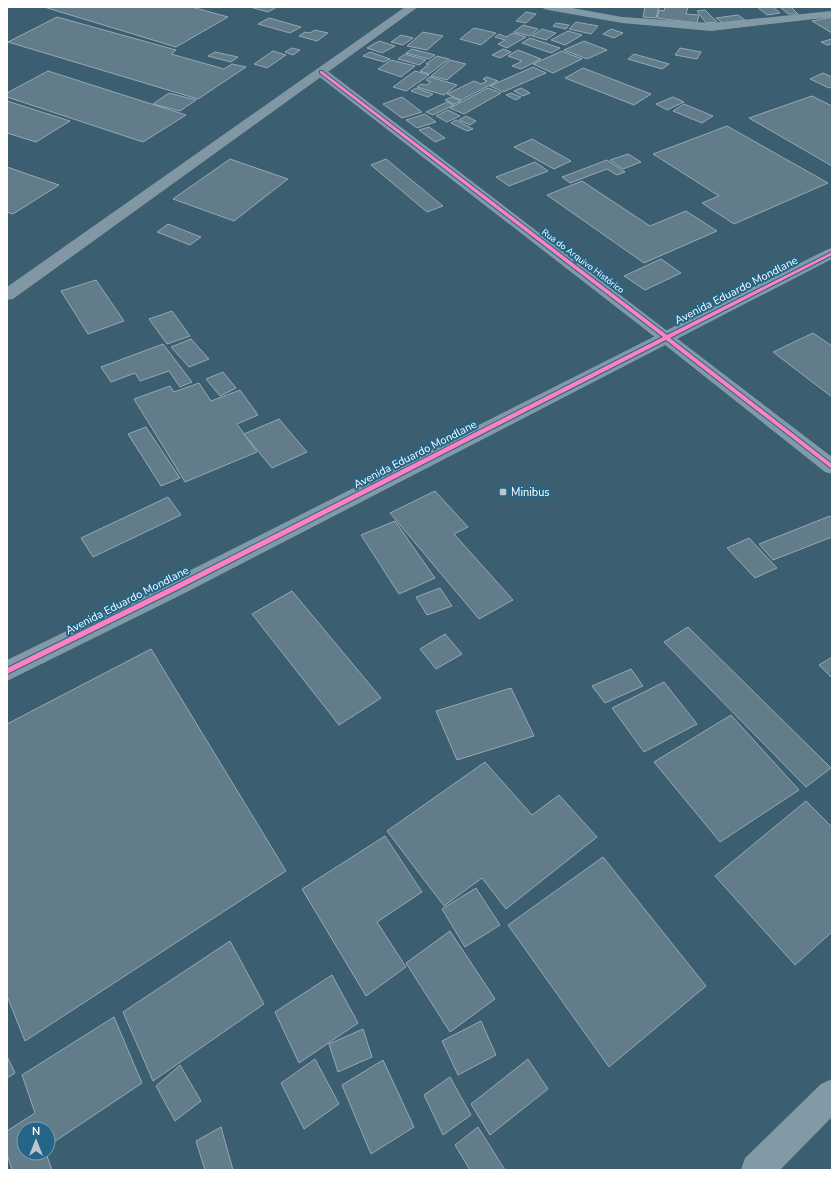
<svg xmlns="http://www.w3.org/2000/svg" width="839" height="1177" viewBox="0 0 839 1177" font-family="'Nunito Sans',sans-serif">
	<rect width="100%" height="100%" fill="#3b5e71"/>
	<g fill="#627c8a" stroke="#95a9b5">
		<path d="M44 7H192L228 17 176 47Z"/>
		<path d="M250 7H277L268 12Z"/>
		<path d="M645 7H659L656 18 643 17Z"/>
		<path d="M665 7H688L686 14 699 15 697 23 657 18 659 10 664 11Z"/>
		<path d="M757 7H773L780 13 767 15Z"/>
		<path d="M780 7H791L798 14H788Z"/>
		<path d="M705 10 717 22 706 23 697 11Z"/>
		<path d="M526 12 536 14 526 23 516 21Z"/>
		<path d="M738 15 745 20 724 24 716 18Z"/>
		<path d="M57 17 176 50 171 54 224 69 232 64 246 67 198 99 8 42Z"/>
		<path d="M832 17V33L812 21Z"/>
		<path d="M269 18 301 27 290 33 258 24Z"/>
		<path d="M576 22 598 26 591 34 569 29Z"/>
		<path d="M556 23 569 25 566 29 553 26Z"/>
		<path d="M523 25 538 29 530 36 514 32Z"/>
		<path d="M474 28 496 33 481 45 460 39Z"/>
		<path d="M542 29 556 33 546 40 532 36Z"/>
		<path d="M611 29 623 33 614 38 603 34Z"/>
		<path d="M315 30 328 33 317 41 299 36 305 32 310 33Z"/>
		<path d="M568 31 582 35 565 45 551 40Z"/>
		<path d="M423 32 443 36 427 50 407 46Z"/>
		<path d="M513 33 526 37 507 48 498 44 505 40 495 37 499 34 506 37Z"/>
		<path d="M401 35 413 38 403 45 391 42Z"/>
		<path d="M530 38 560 48 551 53 522 43Z"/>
		<path d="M832 39V44L827 45 821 42Z"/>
		<path d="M379 41 395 46 382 53 367 48Z"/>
		<path d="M584 41 607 50 587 59 564 50Z"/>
		<path d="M292 48 300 50 293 55 285 52Z"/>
		<path d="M680 48 701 52 697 59 675 55Z"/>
		<path d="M412 49 435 55 429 59 406 53Z"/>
		<path d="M503 49 511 52 500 58 492 55Z"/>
		<path d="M518 50 541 59 521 69 512 66 522 61 508 56Z"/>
		<path d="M273 51 286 55 267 68 254 64Z"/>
		<path d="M562 51 582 59 553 73 533 64Z"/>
		<path d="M215 52 238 57 231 62 208 56Z"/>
		<path d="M370 52 390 59 384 62 363 56Z"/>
		<path d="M405 54 426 60 419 65 398 59Z"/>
		<path d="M634 54 669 64 662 69 628 59Z"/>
		<path d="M437 56 449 59 429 74 420 71 429 64H426Z"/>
		<path d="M391 60 415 66 401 77 378 69Z"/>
		<path d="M450 60 466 64 447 80 431 76Z"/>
		<path d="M533 67 546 73 503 92 490 86Z"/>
		<path d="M583 68 651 94 634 105 565 78Z"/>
		<path d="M48 71 186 115 143 142 7 97V93Z"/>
		<path d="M415 71 429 75 406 91 393 87Z"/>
		<path d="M823 73 832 77V87L829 88 810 79Z"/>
		<path d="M430 77 457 85 444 95 417 87 421 84 426 85 431 82 426 80Z"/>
		<path d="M487 77 498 81 461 100 447 94 474 81 481 84 487 81 483 79Z"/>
		<path d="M416 88 433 94 428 97 411 91Z"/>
		<path d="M488 88 501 93 464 114 450 108Z"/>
		<path d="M521 88 530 93 523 96 514 91Z"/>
		<path d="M169 93 196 100 180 111 153 104Z"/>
		<path d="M511 93 521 97 516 100 506 95Z"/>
		<path d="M812 96 832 106V166L749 118Z"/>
		<path d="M402 97 422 112 402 118 383 104Z"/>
		<path d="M451 97 461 101 454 104 445 100Z"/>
		<path d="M673 97 684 102 667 110 656 104Z"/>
		<path d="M7 101 70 121 36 142 7 133Z"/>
		<path d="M447 102 454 105 433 115 426 112Z"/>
		<path d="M684 104 713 116 702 123 673 111Z"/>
		<path d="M448 110 460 116 447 122 436 116Z"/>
		<path d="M425 114 436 122 417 128 406 120Z"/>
		<path d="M466 116 476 121 470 125 459 120Z"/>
		<path d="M456 120 473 129 467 131 451 123Z"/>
		<path d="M727 126 828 183 734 224 702 203 719 196 653 154Z"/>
		<path d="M429 127 445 138 435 142 419 130Z"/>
		<path d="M532 139 571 161 554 169 514 147Z"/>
		<path d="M628 154 641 162 623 169 610 160Z"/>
		<path d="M230 159 288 179 234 221 173 199Z"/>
		<path d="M386 159 443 206 427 212 371 165Z"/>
		<path d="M607 160 625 172 617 175 607 169 570 183 562 177Z"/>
		<path d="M535 162 548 171 509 186 496 177Z"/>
		<path d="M7 167 59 185 13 214 7 212Z"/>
		<path d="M582 181 650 226 686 211 717 231 644 263 547 195Z"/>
		<path d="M168 224 201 237 190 245 157 232Z"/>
		<path d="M661 259 681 273 645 290 624 276Z"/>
		<path d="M96 280 124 321 88 334 61 291Z"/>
		<path d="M172 311 190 336 167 344 149 319Z"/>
		<path d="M813 333 832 346V397L773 352Z"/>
		<path d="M191 339 209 359 189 367 171 347Z"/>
		<path d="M163 344 192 382 180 387 169 371 140 381 135 373 111 382 101 367Z"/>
		<path d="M223 372 236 388 220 396 206 379Z"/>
		<path d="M199 383 211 401 240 390 258 415 237 424 257 452 185 482 134 399 170 386 174 392Z"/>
		<path d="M279 419 307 452 272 468 244 434Z"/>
		<path d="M146 427 180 478 161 486 128 434Z"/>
		<path d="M435 491 468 527 454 534 513 600 479 619 390 513Z"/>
		<path d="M168 497 181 515 93 557 81 538Z"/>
		<path d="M830 516 832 518V537L773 560 759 544Z"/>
		<path d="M395 521 435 578 399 594 361 535Z"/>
		<path d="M749 538 777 568 755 578 727 548Z"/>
		<path d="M440 588 452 606 427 615 416 597Z"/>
		<path d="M292 591 381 698 339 725 252 614Z"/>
		<path d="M688 627 831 768 806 787 664 642Z"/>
		<path d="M445 634 462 654 436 669 420 649Z"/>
		<path d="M151 649 286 871 25 1041 7 996V724Z"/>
		<path d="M832 657V678L819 665Z"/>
		<path d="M631 669 643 686 605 703 592 686Z"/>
		<path d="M664 682 697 724 644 752 612 708Z"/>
		<path d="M511 688 534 736 457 760 436 711Z"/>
		<path d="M731 715 799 790 720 842 654 762Z"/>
		<path d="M485 762 532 815 559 795 597 837 506 909 482 878 444 906 387 831Z"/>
		<path d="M806 801 832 827V932L795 965 715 876Z"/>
		<path d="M385 836 422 892 377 922 406 967 366 996 302 889Z"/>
		<path d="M603 857 706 986 609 1067 508 925Z"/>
		<path d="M476 888 500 925 465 947 442 909Z"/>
		<path d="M450 931 495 999 450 1032 406 963Z"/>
		<path d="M230 941 264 1004 153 1081 123 1012Z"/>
		<path d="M332 975 358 1023 299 1063 275 1012Z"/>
		<path d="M114 1017 142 1083 48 1146V1129H24V1153H46L52 1170H12L7 1154V1131L35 1113 22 1075Z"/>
		<path d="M481 1021 496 1055 458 1075 442 1041Z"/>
		<path d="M363 1029 372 1057 338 1072 329 1044Z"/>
		<path d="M7 1056 15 1073 7 1078Z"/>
		<path d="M315 1059 339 1104 304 1129 281 1083Z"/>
		<path d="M528 1059 548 1089 490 1135 471 1104Z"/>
		<path d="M383 1060 414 1127 371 1154 342 1085Z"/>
		<path d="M180 1065 201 1101 175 1121 156 1086Z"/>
		<path d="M450 1077 471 1115 443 1135 424 1095Z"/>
		<path d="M221 1127 233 1170H205L196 1141Z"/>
		<path d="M478 1127 505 1170H470L455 1145Z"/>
	</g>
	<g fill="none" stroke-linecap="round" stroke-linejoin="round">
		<g fill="#829aa6" fill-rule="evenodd">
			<path d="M542 7H567L622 17 711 23 832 11V17L711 31 622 23 548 10 544 9Z"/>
			<path d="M832 248V259L183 594 7 681V660L167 582 826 250Z"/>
			<path d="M832 1079V1117L780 1170H741L745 1158 821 1084Z"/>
		</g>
		<path fill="#829aa6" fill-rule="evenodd" d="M321 68 325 69 832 457V474L825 472 660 341 317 75 315 72 317 69Z"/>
		<path fill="#8198a4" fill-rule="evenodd" d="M405 7H418L13 299 7 300V287Z"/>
		<g stroke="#256587" stroke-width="2">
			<path id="cycleway" d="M320 71H322L667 335 832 252V255L670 338 832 464V469L666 340 177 590 7 674V668L173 586 663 337 320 73Z"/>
		</g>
		<use href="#cycleway" fill="#ff80c0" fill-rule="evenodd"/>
	</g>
	<rect fill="#bac7cd" stroke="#256587" stroke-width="1.5" x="499" y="488" width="8" height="8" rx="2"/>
	<g text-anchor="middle" stroke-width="4" stroke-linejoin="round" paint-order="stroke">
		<g font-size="9" fill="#fff" stroke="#256587">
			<text transform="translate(583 261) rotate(37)" y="3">Rua do Arquivo Histórico</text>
		</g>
		<g font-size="11" fill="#fff" stroke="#256587">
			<text transform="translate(736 290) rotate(-27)" y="4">Avenida Eduardo Mondlane</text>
			<text transform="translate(415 454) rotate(-27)" y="4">Avenida Eduardo Mondlane</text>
			<text transform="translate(127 600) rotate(-27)" y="4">Avenida Eduardo Mondlane</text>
		</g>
		<g font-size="11" fill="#fff" stroke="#256587" text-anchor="start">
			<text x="511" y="496">Minibus</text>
		</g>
	</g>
	<rect width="839" height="1177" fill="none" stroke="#ffffff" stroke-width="16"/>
	<g transform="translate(36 1141)"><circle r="19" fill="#256587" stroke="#7ca3b7"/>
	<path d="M0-3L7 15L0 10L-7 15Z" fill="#bac7cd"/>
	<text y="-6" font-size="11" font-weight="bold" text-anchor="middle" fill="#ffffff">N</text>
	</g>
</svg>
